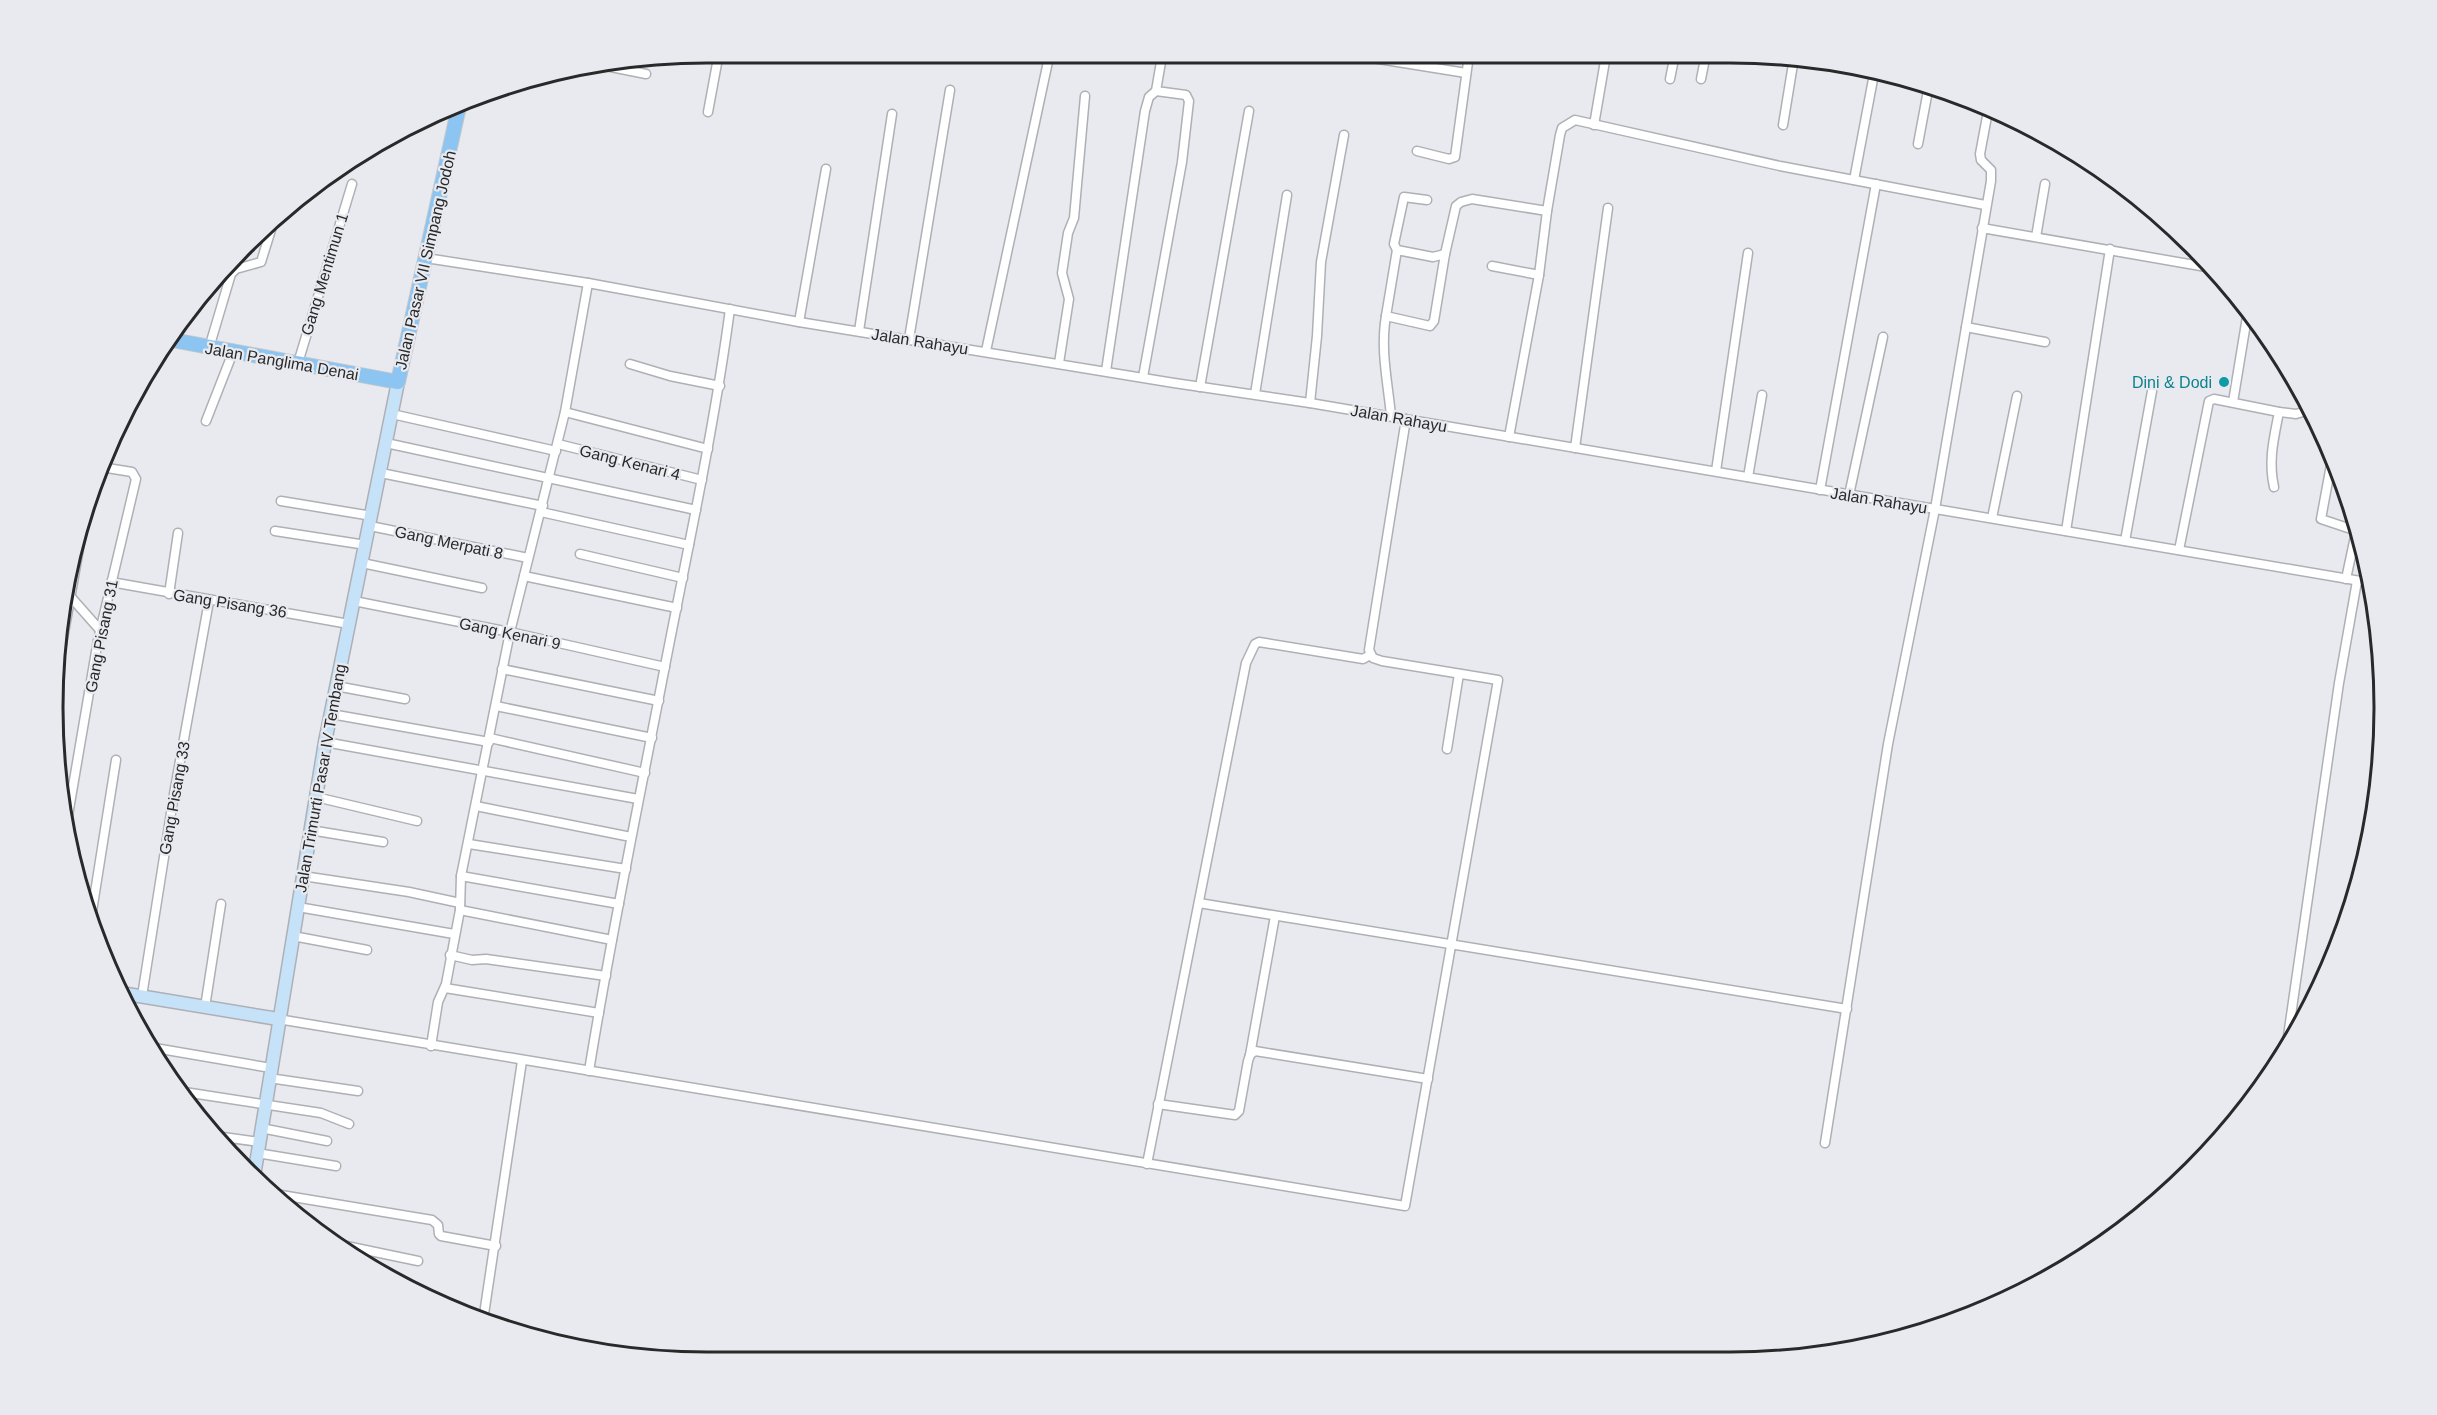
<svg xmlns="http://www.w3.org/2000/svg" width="2437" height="1415" viewBox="0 0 2437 1415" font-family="Helvetica,sans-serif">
	<rect width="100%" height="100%" fill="#e8eaef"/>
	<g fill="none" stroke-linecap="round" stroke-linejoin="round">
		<g stroke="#aeb0b5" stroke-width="11">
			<g id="street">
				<path d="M1354 55 1466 73"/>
				<path d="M596 64 646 74"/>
				<path d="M1670 79 1675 54"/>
				<path d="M1701 79 1706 54"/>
				<path d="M708 112 718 58"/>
				<path d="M1594 125 1606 55"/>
				<path d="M1783 125 1794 58"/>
				<path d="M1918 144 1929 85"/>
				<path d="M1417 151 1449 159 1455 157 1469 55"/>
				<path d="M1854 180 1874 74"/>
				<path d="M1427 200 1404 197 1394 244 1397 250 1433 257 1445 254"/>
				<path d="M1982 228 2212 268"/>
				<path d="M2036 237 2045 184"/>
				<path d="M1397 250 1386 316 1430 326 1434 321 1445 254 1456 206 1461 202 1472 199 1547 211"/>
				<path d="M426 258 588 283 799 322 1174 383 1310 403 2372 583"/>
				<path d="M1492 266 1539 275"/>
				<path d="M1386 316C1380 350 1388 383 1391 416"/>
				<path d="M799 322 826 169"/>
				<path d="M1966 327 2045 342"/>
				<path d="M859 331 892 114"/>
				<path d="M909 339 950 90"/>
				<path d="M209 348 231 274 236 269 261 262 275 217"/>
				<path d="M986 351 1049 57"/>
				<path d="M298 363 352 184"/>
				<path d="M1059 363 1069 299 1062 273 1068 233 1074 218 1085 96"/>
				<path d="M630 364 670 376 720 386"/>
				<path d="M1106 371 1145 111 1149 97 1156 91"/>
				<path d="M1143 377 1182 162 1189 101 1186 95 1156 91 1162 56"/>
				<path d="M1200 387 1249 111"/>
				<path d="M1255 394 1287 195"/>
				<path d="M2233 402 2248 311"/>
				<path d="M1310 403 1317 336 1321 262 1344 135"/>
				<path d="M565 412 708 449"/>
				<path d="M392 414 556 451"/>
				<path d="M206 421 233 352"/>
				<path d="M1509 437 1539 275 1547 211 1560 135 1562 128 1575 120 1780 166 1985 205"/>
				<path d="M386 443 696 510"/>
				<path d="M558 444 702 480"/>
				<path d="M1575 448 1608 208"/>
				<path d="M2333 454 2321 519 2354 530 2356 532 2346 579"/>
				<path d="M1716 471 1748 253"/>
				<path d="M381 473 543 506"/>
				<path d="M1748 477 1762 395"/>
				<path d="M2274 487C2268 460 2274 438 2279 412"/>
				<path d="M1820 490 1876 184"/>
				<path d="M1849 495 1883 337"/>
				<path d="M281 501 372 516"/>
				<path d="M541 512 689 545"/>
				<path d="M1992 518 2017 396"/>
				<path d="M370 526 528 558"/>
				<path d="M275 531 366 545"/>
				<path d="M2066 531 2110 249"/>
				<path d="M2125 541 2152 391"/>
				<path d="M2179 550 2209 401 2214 399 2279 412 2296 414 2310 410"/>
				<path d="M580 554 683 578"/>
				<path d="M362 563 482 588"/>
				<path d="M524 576 677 608"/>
				<path d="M111 582 349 624"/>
				<path d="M169 594 178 533"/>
				<path d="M69 595 100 630"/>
				<path d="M354 601 510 632 665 667"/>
				<path d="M60 655 86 509"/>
				<path d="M502 669 659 701"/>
				<path d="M336 686 405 699"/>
				<path d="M496 706 652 738"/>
				<path d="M331 714 489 742"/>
				<path d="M490 738 645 773"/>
				<path d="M325 742 638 799"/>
				<path d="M1447 749 1459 674"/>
				<path d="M316 797 417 821"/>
				<path d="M476 806 631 837"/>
				<path d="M310 830 383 842"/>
				<path d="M65 833 98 640 136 479 132 472 101 467"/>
				<path d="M469 844 626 869"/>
				<path d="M303 876 409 892 460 903"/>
				<path d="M461 876 619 904"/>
				<path d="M1199 903 1847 1009"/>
				<path d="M298 907 454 934"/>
				<path d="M460 910 612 940"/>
				<path d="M90 924 116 760"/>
				<path d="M293 936 367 950"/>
				<path d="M450 955 472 960 486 959 606 976"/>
				<path d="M445 988 599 1013"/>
				<path d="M142 996 174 794 209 601"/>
				<path d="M205 1007 221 904"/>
				<path d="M278 1019 1405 1206 1498 680 1382 661 1373 658 1369 650 1406 419"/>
				<path d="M431 1046 438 1002 446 984 460 910 461 876 510 632 565 412 588 283"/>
				<path d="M149 1047 271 1068"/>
				<path d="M2286 1050 2339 683 2357 581"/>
				<path d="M1250 1055 1275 916"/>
				<path d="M589 1071C611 935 639 801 665 666 688 547 714 429 730 309"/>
				<path d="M269 1078 358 1091"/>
				<path d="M178 1091 321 1113 349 1124"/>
				<path d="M1158 1104 1235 1115 1239 1111 1248 1061 1250 1055 1255 1051 1428 1079"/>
				<path d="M261 1128 327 1141"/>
				<path d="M216 1136 259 1142"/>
				<path d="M1825 1143 1888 744 1935 509 1991 181V170L1981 160 1980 154 1988 111"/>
				<path d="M257 1153 336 1166"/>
				<path d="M1147 1164 1246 663 1255 644 1259 642 1363 659 1370 655"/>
				<path d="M269 1193 432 1220 438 1225 439 1234 441 1236 496 1246"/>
				<path d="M332 1243 418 1261"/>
				<path d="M483 1321 522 1061"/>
			</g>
		</g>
		<g stroke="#aeb0b5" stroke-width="15">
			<g id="secondary">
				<path d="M121 993 278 1019"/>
				<path d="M254 1176 325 742 398 382"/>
			</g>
		</g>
		<g stroke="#c7c7c8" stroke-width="16">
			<path id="primary" d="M167 339 398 382 460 102"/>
		</g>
		<use href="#street" stroke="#fff" stroke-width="8"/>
		<use href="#secondary" stroke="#c6e2f8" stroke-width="12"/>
		<use href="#primary" stroke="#8cc5f1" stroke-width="14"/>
	</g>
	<circle fill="#0f9aa8" stroke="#e8eaef" stroke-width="2" cx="2224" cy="382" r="6"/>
	<g text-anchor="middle" stroke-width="4.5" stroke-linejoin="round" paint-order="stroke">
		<g font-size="16" fill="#28292a" stroke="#e8eaef">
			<text transform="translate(425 260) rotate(-77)" y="6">Jalan Pasar VII Simpang Jodoh</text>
			<text transform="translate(324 274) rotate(-73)" y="6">Gang Mentimun 1</text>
			<text transform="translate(920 341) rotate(9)" y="6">Jalan Rahayu</text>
			<text transform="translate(282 361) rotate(10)" y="6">Jalan Panglima Denai</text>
			<text transform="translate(1399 418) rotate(10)" y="6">Jalan Rahayu</text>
			<text transform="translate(630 462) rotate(14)" y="6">Gang Kenari 4</text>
			<text transform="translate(1879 500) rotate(9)" y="6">Jalan Rahayu</text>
			<text transform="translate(449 542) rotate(12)" y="6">Gang Merpati 8</text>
			<text transform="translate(230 603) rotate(9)" y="6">Gang Pisang 36</text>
			<text transform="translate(510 633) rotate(12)" y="6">Gang Kenari 9</text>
			<text transform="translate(101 636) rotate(-79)" y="6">Gang Pisang 31</text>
			<text transform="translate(320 778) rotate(-80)" y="6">Jalan Trimurti Pasar IV Tembang</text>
			<text transform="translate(174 798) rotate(-80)" y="6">Gang Pisang 33</text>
		</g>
		<g font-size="16" fill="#0d838f" stroke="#e8eaef" text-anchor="end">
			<text x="2212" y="388">Dini &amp; Dodi</text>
		</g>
	</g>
	<path d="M0 0H2437V1415H0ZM707 63H1730A644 644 0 0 1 2374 707V708A644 644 0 0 1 1730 1352H707A644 644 0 0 1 63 708V707A644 644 0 0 1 707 63Z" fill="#e8eaef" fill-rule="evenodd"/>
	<path fill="none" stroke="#28292a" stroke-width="3" d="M707 63H1730A644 644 0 0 1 2374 707V708A644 644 0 0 1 1730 1352H707A644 644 0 0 1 63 708V707A644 644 0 0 1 707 63Z"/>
</svg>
